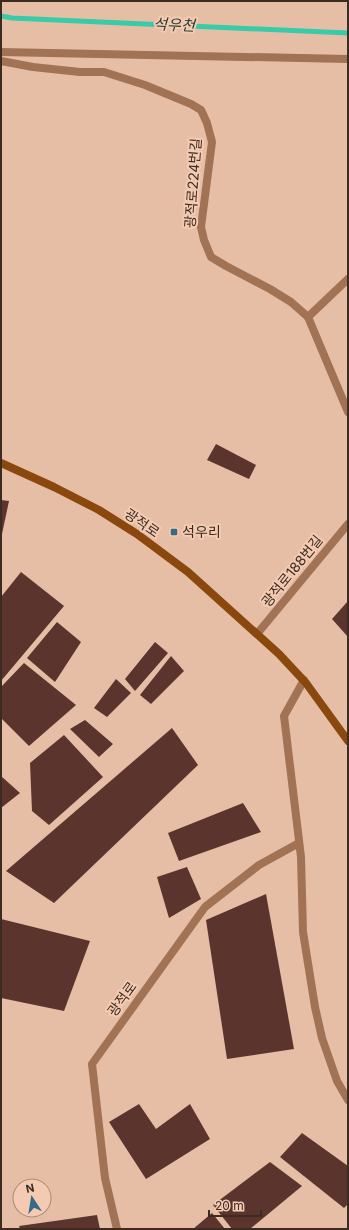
<svg xmlns="http://www.w3.org/2000/svg" width="349" height="1230" viewBox="0 0 349 1230" font-family="Inter,'Noto Sans KR',sans-serif">
	<rect width="100%" height="100%" fill="#e6bea5"/>
	<g fill="none" stroke-linecap="round" stroke-linejoin="round">
		<path stroke="#37cbaa" stroke-width="5" d="M1 16 12 18 348 33"/>
	</g>
	<g fill="#5b352d">
		<path d="M216 444 256 465 249 479 207 460Z"/>
		<path d="M1 500 9 501 2 534 1 533Z"/>
		<path d="M21 572 64 606 1 681V597Z"/>
		<path d="M348 601V637L332 619Z"/>
		<path d="M57 622 81 642 55 682 27 658Z"/>
		<path d="M155 642 168 653 135 691 125 679Z"/>
		<path d="M171 656 184 671 151 704 140 695Z"/>
		<path d="M24 663 76 705 29 746 1 718V687Z"/>
		<path d="M116 679 131 693 107 717 94 708Z"/>
		<path d="M85 720 113 744 99 757 70 729Z"/>
		<path d="M172 728 198 765 54 903 6 871Z"/>
		<path d="M64 735 103 777 49 825 32 811 30 763Z"/>
		<path d="M1 776 20 793 1 808Z"/>
		<path d="M243 803 261 832 179 861 168 833Z"/>
		<path d="M187 867 201 899 169 918 157 877Z"/>
		<path d="M266 894 294 1049 227 1059 206 920Z"/>
		<path d="M1 919 90 941 64 1011 1 998Z"/>
		<path d="M139 1104 156 1129 190 1104 210 1139 146 1179 109 1122Z"/>
		<path d="M302 1133 348 1166V1204L344 1208 280 1157Z"/>
		<path d="M270 1162 302 1186 250 1229H232L213 1205Z"/>
		<path d="M212 1213 225 1229H193Z"/>
		<path d="M97 1215 100 1229H20L19 1226Z"/>
	</g>
	<g fill="none" stroke-linecap="round" stroke-linejoin="round">
		<g stroke="#a17254" stroke-width="8">
			<path d="M1 52 348 59"/>
			<path d="M1 61 33 67 80 72H104L145 85 191 104 201 110 207 123 212 142 201 227 204 240 211 257 226 266 270 289 291 302 308 317"/>
			<path d="M348 279 308 317 348 412"/>
			<path d="M257 634 348 524"/>
			<path d="M304 680 284 716 301 857 303 932 315 1007 322 1038 337 1081 348 1100"/>
			<path d="M117 1229 105 1178 92 1064 205 907 259 865 299 843"/>
		</g>
		<path stroke="#8a470e" stroke-width="8" d="M1 463 54 487 99 510 137 534 188 572 279 654 306 683 348 741"/>
	</g>
	<rect fill="#366b87" stroke="#f4cbb2" stroke-width="1.5" x="170" y="528" width="8" height="8" rx="2"/>
	<g text-anchor="middle" stroke-width="4" stroke-linejoin="round" paint-order="stroke">
		<g font-size="14" fill="#3b2c22" stroke="#f4cbb2">
			<text transform="translate(193 183) rotate(-86)" y="5">광적로224번길</text>
			<text transform="translate(142 523) rotate(34)" y="5">광적로</text>
			<text transform="translate(292 571) rotate(-51)" y="5">광적로188번길</text>
			<text transform="translate(122 999) rotate(-54)" y="5">광적로</text>
		</g>
		<g font-size="14" fill="#3b2c22" stroke="#f4cbb2" text-anchor="start">
			<text x="182" y="537">석우리</text>
		</g>
		<g font-size="15" font-style="italic" fill="#1d3b32" stroke="#f4cbb2">
			<text transform="translate(174 25) rotate(3)" y="5">석우천</text>
		</g>
	</g>
	<rect width="349" height="1230" fill="none" stroke="#3b2c22" stroke-width="4"/>
	<g transform="translate(32 1198) rotate(348)"><circle r="19" fill="#f4cbb2" stroke="#aa8b78"/>
	<path d="M0-3L7 15L0 10L-7 15Z" fill="#366b87"/>
	<text y="-6" font-size="11" font-weight="bold" text-anchor="middle" fill="#3b2c22">N</text>
	</g>
	<path d="M209 1210v6h52v-6" fill="none" stroke="#3b2c22" stroke-width="2"/>
	<text x="215" y="1210" font-size="12" fill="#3b2c22" stroke="#f4cbb2" stroke-width="3" paint-order="stroke">20 m</text>
</svg>
